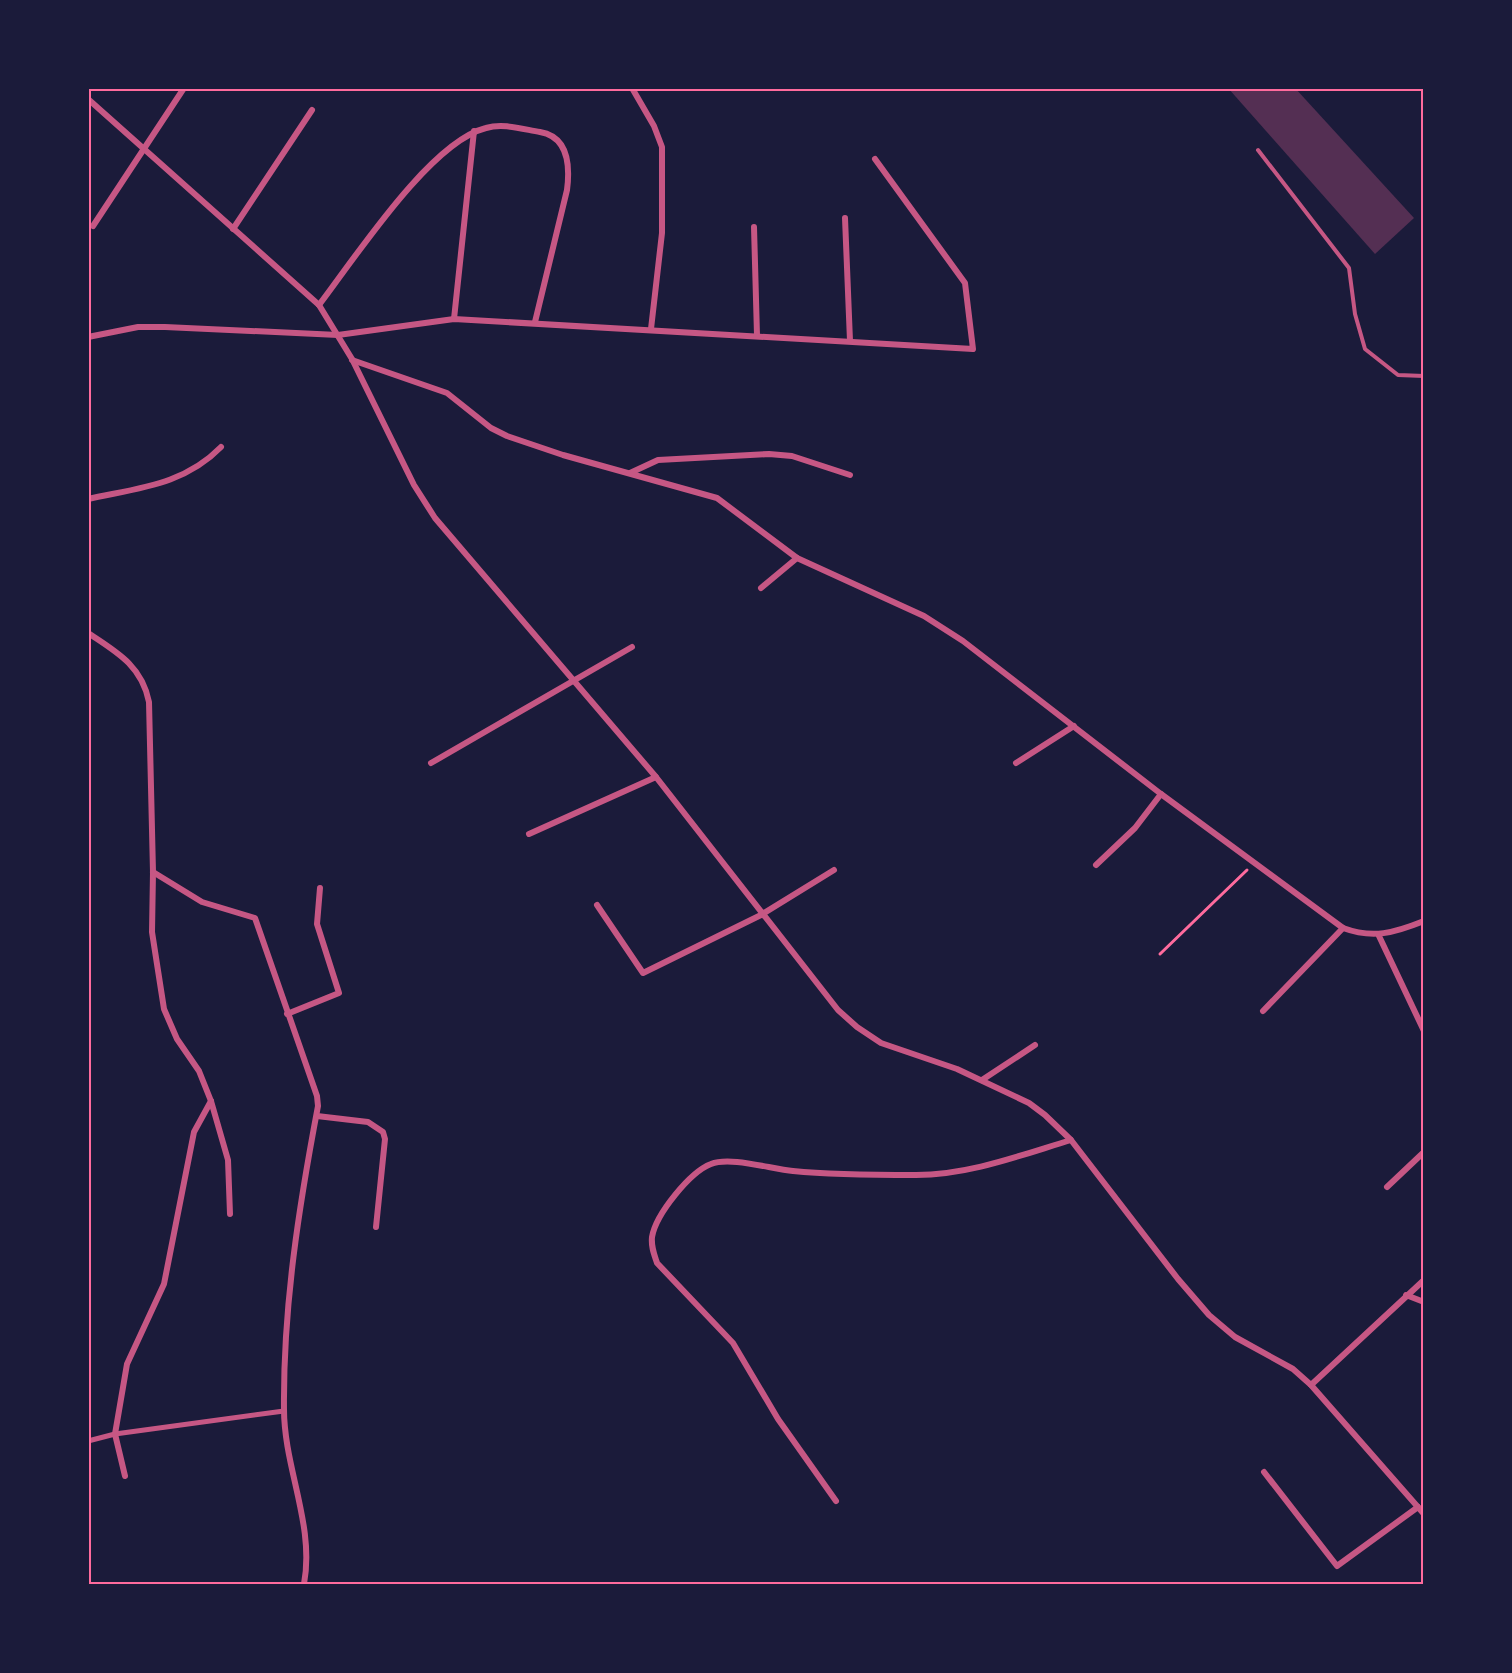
<svg xmlns="http://www.w3.org/2000/svg" width="1512" height="1673" viewBox="0 0 1512 1673" font-family="Roboto,sans-serif">
	<rect width="100%" height="100%" fill="#1b1b3a"/>
	<path fill="#542f53" d="M1228 88H1295L1414 218 1375 254Z"/>
	<g fill="none" stroke-linecap="round" stroke-linejoin="round">
		<path stroke="#ff6b9d" stroke-width="3" d="M1160 954 1247 870"/>
		<path stroke="#c65784" stroke-width="4" d="M1258 150 1349 268 1355 314 1365 349 1398 375 1424 376"/>
		<path stroke="#c65784" stroke-width="5" d="M88 1441 115 1434 284 1411"/>
		<g stroke="#c65784" stroke-width="6">
			<path d="M632 88 654 126 662 147V233L651 329"/>
			<path d="M88 99 319 305 352 359 414 485 435 518 656 777 838 1010 857 1027 881 1043 957 1069 1029 1103 1045 1115 1071 1140 1178 1279 1209 1315 1235 1337 1293 1369 1311 1385 1424 1514"/>
			<path d="M845 218 850 341"/>
			<path d="M93 226 184 88"/>
			<path d="M754 227 757 335"/>
			<path d="M233 229 312 110"/>
			<path d="M319 305C355 258 430 142 486 128 503 123 522 129 540 132 569 137 570 167 567 190L535 322"/>
			<path d="M454 319 474 131"/>
			<path d="M88 337 138 327H165L338 335 454 319 973 349 965 283 875 159"/>
			<path d="M352 360 447 393 491 428 507 436 563 455 717 498 797 558 924 616 963 641 1161 794 1343 928C1373 939 1394 933 1424 921"/>
			<path d="M630 473 658 460 769 454 792 456 850 475"/>
			<path d="M88 499C138 488 184 485 221 447"/>
			<path d="M761 588 797 558"/>
			<path d="M88 633C117 652 142 666 149 702L153 872 152 932 164 1009 177 1039 199 1071 211 1101 228 1160 230 1214"/>
			<path d="M431 763 632 647"/>
			<path d="M1016 763 1074 726"/>
			<path d="M529 834 656 777"/>
			<path d="M1096 865 1135 828 1161 794"/>
			<path d="M153 872 202 902 255 918 317 1096 318 1106C299 1206 283 1307 284 1409 284 1468 315 1525 304 1584"/>
			<path d="M597 905 643 973 761 915 834 870"/>
			<path d="M1379 936 1424 1031"/>
			<path d="M1263 1011 1343 928"/>
			<path d="M287 1014 339 993 317 924 320 888"/>
			<path d="M982 1080 1035 1045"/>
			<path d="M317 1116 368 1122 383 1132 385 1139 376 1227"/>
			<path d="M1387 1187 1424 1152"/>
			<path d="M1406 1295 1424 1302"/>
			<path d="M1311 1385 1424 1280"/>
			<path d="M1264 1472 1337 1566 1418 1507"/>
			<path d="M125 1476 115 1434 127 1364 164 1284 194 1132 211 1101"/>
			<path d="M836 1501 778 1419 733 1343 657 1263C654 1254 651 1247 652 1237 656 1214 690 1172 711 1164 730 1156 771 1169 793 1171 833 1175 875 1175 916 1175 969 1175 1021 1155 1071 1140"/>
		</g>
	</g>
	<rect width="1512" height="1673" fill="none" stroke="#1b1b3a" stroke-width="180"/>
	<rect x="90" y="90" width="1332" height="1493" fill="none" stroke="#ff6b9d" stroke-width="2"/>
</svg>
